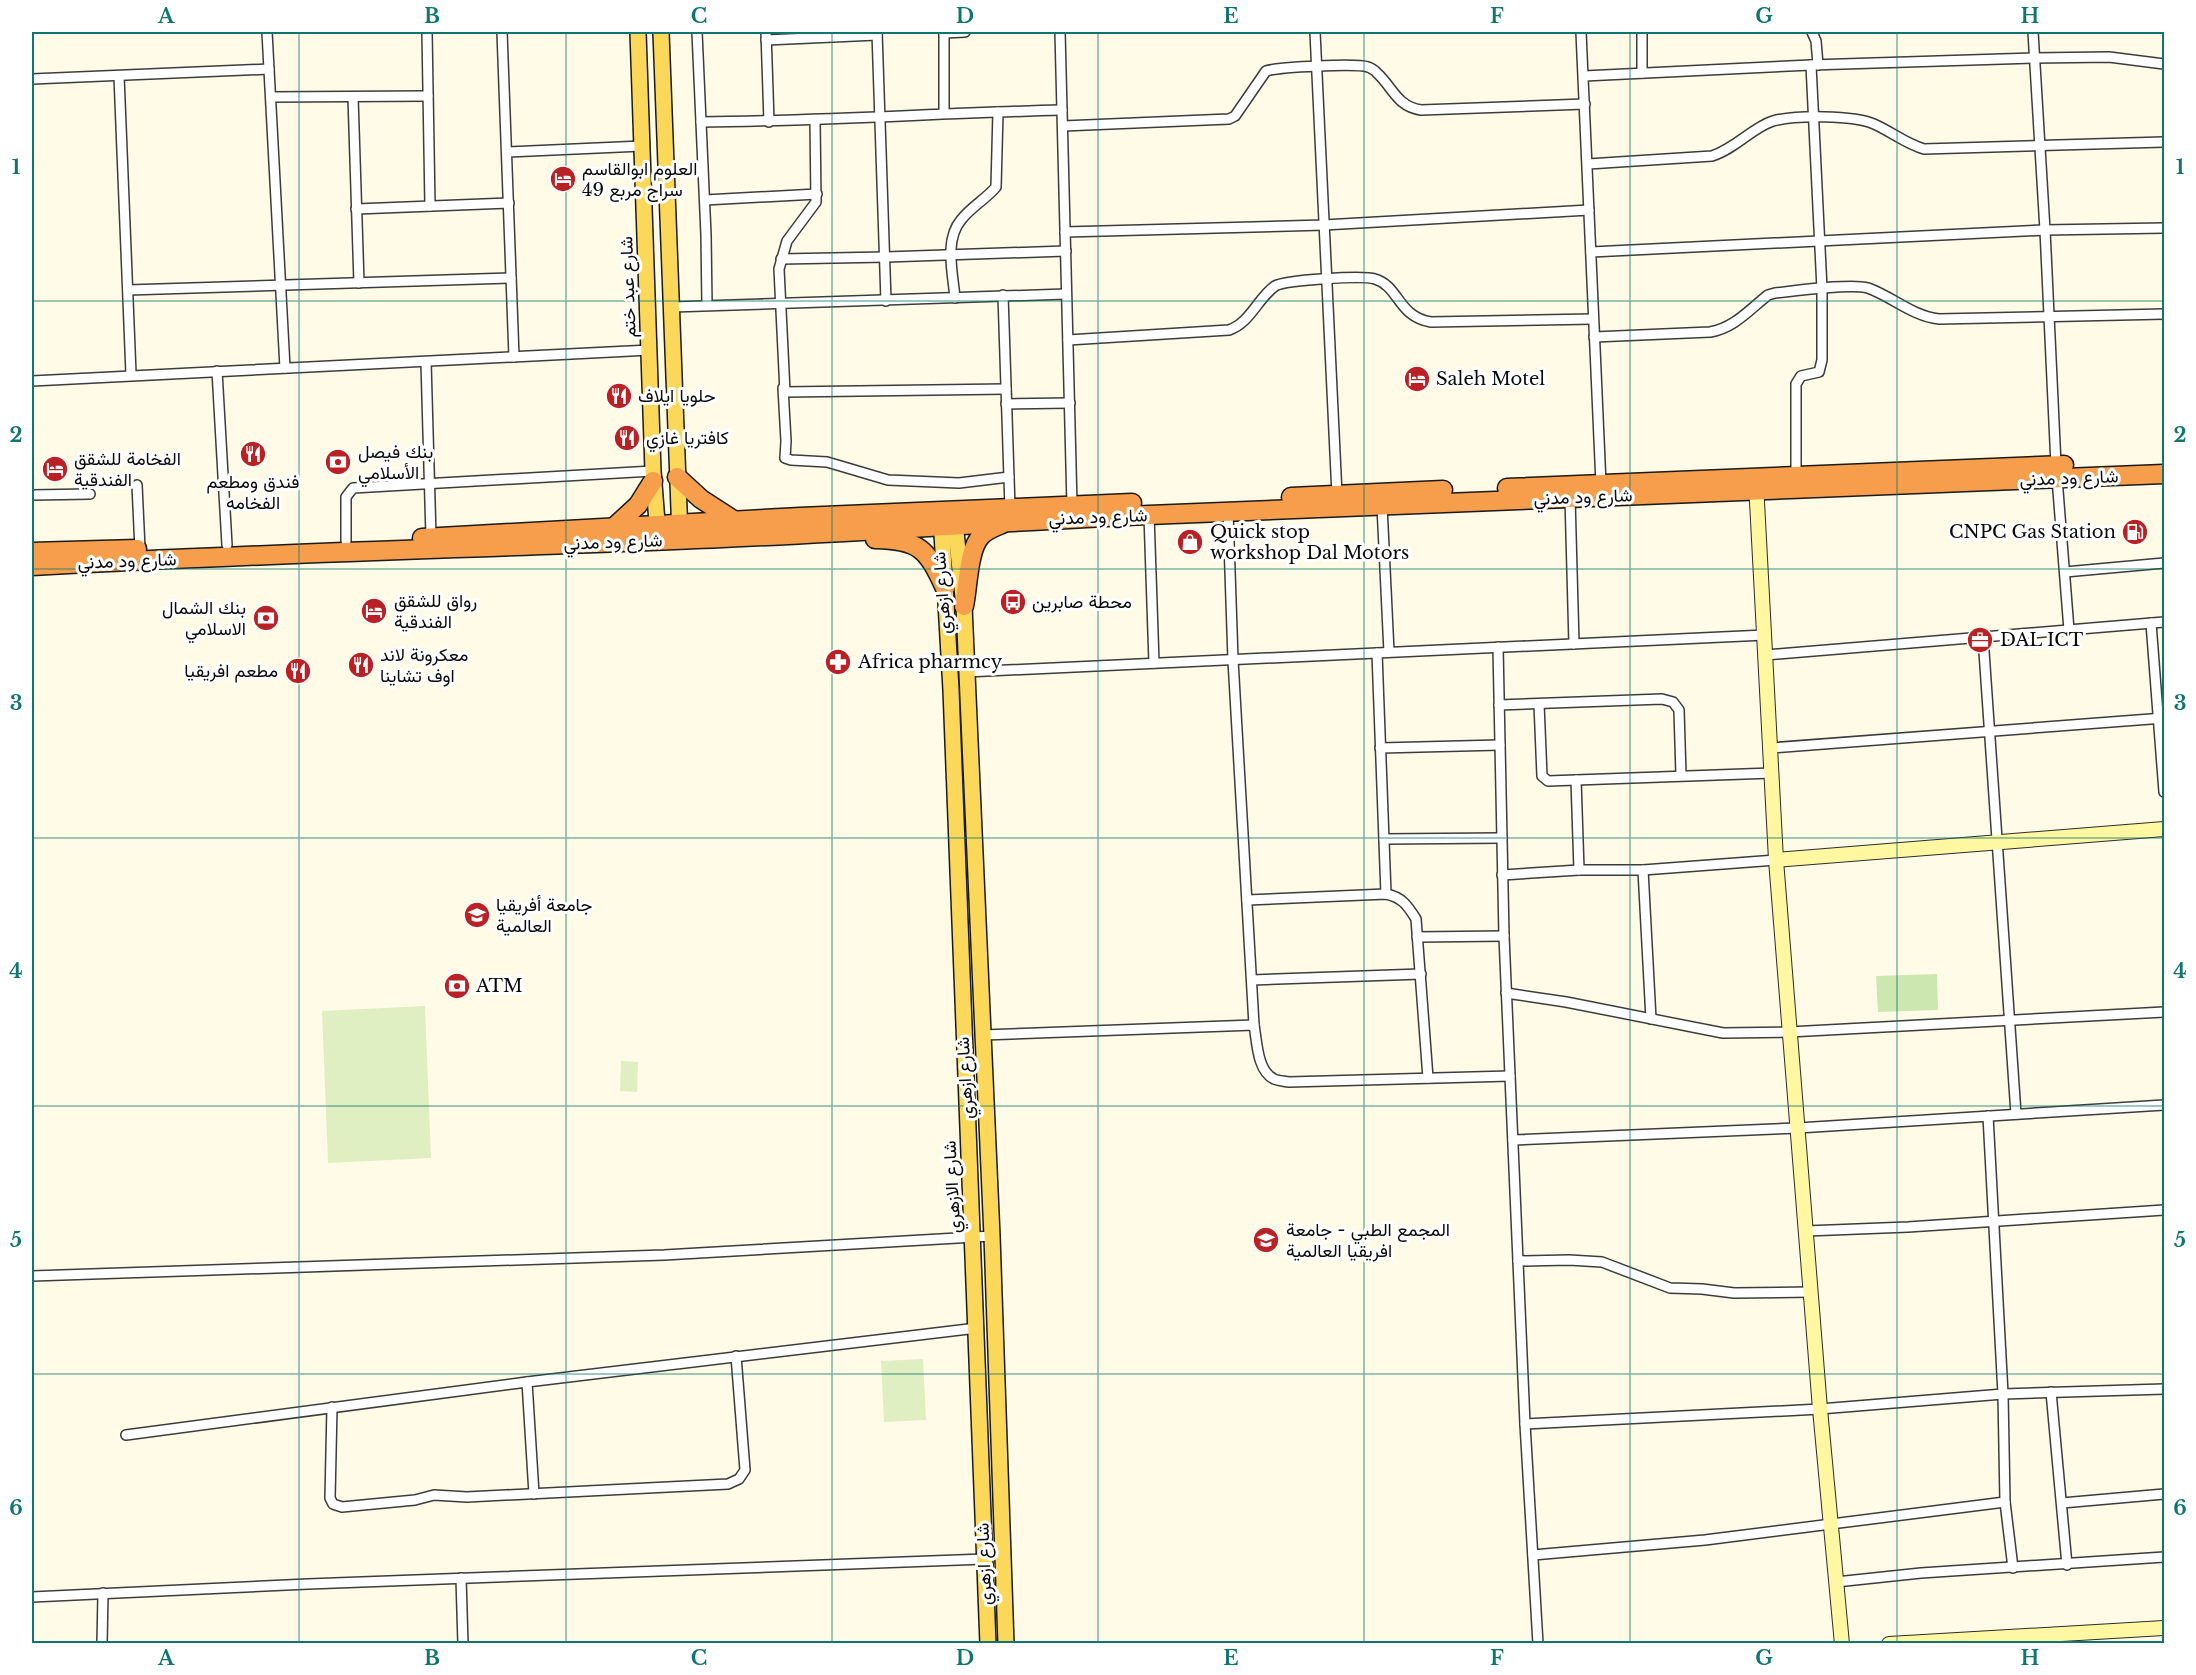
<svg xmlns="http://www.w3.org/2000/svg" width="2196" height="1675" viewBox="0 0 2196 1675" font-family="'Libre Baskerville',Vazirmatn,serif">
	<rect width="100%" height="100%" fill="#fffbe6"/>
	<path fill="#cce8b0" d="M1937 974 1938 1010 1878 1012 1876 976Z"/>
	<g fill="#dfefc2">
		<path d="M425 1006 431 1158 328 1163 322 1011Z"/>
		<path d="M621 1061 638 1062 637 1092 620 1091Z"/>
		<path d="M923 1359 926 1420 884 1422 881 1361Z"/>
	</g>
	<g fill="none" stroke-linecap="round" stroke-linejoin="round">
		<g stroke="#3c3c3c" stroke-width="12">
			<g id="street">
				<path d="M267 32 285 368"/>
				<path d="M427 32 430 206"/>
				<path d="M502 32 514 357"/>
				<path d="M697 32 706 235 707 305"/>
				<path d="M766 32 769 122"/>
				<path d="M877 32 886 301"/>
				<path d="M1060 32 1072 505"/>
				<path d="M1315 32 1337 495"/>
				<path d="M1581 32 1601 484"/>
				<path d="M1812 32 1816 41 1818 65"/>
				<path d="M2033 32 2045 230 2056 465"/>
				<path d="M944 33 965 32"/>
				<path d="M766 40 877 35"/>
				<path d="M1642 73V32"/>
				<path d="M119 76 131 374"/>
				<path d="M1584 76 1811 65 2034 58 2109 57 2164 64"/>
				<path d="M32 79 269 69"/>
				<path d="M271 97 428 96"/>
				<path d="M353 97 359 283"/>
				<path d="M944 113V32"/>
				<path d="M815 120 816 202 787 241 779 269 785 392 1006 389"/>
				<path d="M701 122C822 121 942 113 1062 110"/>
				<path d="M1063 126 1229 119 1235 116 1266 71C1279 67 1356 63 1368 67 1369 67 1376 71 1376 72 1393 87 1396 106 1421 110L1585 104"/>
				<path d="M507 152 642 146"/>
				<path d="M1588 164 1712 156C1735 149 1753 127 1773 121 1795 115 1854 115 1874 124 1892 132 1906 144 1924 149L2164 142"/>
				<path d="M705 200 817 194"/>
				<path d="M356 209 509 203"/>
				<path d="M1065 232 1324 225 1589 210"/>
				<path d="M1591 252 2045 230 2164 228"/>
				<path d="M781 259 886 257 1066 251"/>
				<path d="M128 290 511 278"/>
				<path d="M1003 295 1010 508"/>
				<path d="M955 298C953 274 944 240 961 220 971 207 986 199 996 187L998 112"/>
				<path d="M672 307 1066 294"/>
				<path d="M1594 337 1710 332C1734 328 1749 310 1768 295L1775 293C1795 291 1851 283 1868 288 1893 297 1912 316 1939 319L2164 314"/>
				<path d="M1068 340 1229 330C1250 323 1258 298 1275 286 1285 280 1363 275 1375 279 1399 286 1398 317 1431 322L1593 319"/>
				<path d="M426 362 431 537"/>
				<path d="M217 371 227 545"/>
				<path d="M32 381 650 350"/>
				<path d="M783 388 786 441 785 458 791 460 827 462 888 480 959 483 1009 477"/>
				<path d="M1006 404 1070 403"/>
				<path d="M1796 476V384L1801 376 1819 372 1822 360V289L1811 65"/>
				<path d="M2057 478 2069 630"/>
				<path d="M137 485 140 549"/>
				<path d="M32 495 90 494"/>
				<path d="M1570 498 1574 644"/>
				<path d="M1382 506 1389 652"/>
				<path d="M1228 512 1233 660 1254 1025"/>
				<path d="M1149 515 1154 663"/>
				<path d="M346 541V497L353 488 653 471"/>
				<path d="M2065 572 2164 563"/>
				<path d="M2151 623 2164 792"/>
				<path d="M1983 637 2016 1114"/>
				<path d="M1498 647 1504 936 1525 1424 1538 1644"/>
				<path d="M1377 653 1386 894"/>
				<path d="M1766 655 2164 622"/>
				<path d="M966 672 1765 635"/>
				<path d="M1539 704 1542 776 1548 781 1772 773"/>
				<path d="M1499 705 1662 699 1673 702 1679 710 1681 775"/>
				<path d="M1380 748 1500 745"/>
				<path d="M1770 748 2164 718"/>
				<path d="M1576 780 1579 870"/>
				<path d="M1384 839 1502 838"/>
				<path d="M1643 870 1651 1019"/>
				<path d="M1502 875 1579 870H1643L1776 860"/>
				<path d="M1247 900 1386 894C1402 897 1408 906 1416 919L1428 1078"/>
				<path d="M1417 937 1504 936"/>
				<path d="M1252 980 1421 974"/>
				<path d="M1506 993 1566 1002 1723 1033 1789 1032 2164 1012"/>
				<path d="M983 1035 1254 1025C1257 1041 1257 1071 1274 1079 1278 1081 1284 1081 1289 1082L1510 1076"/>
				<path d="M1988 1116 2003 1394 2005 1502 2013 1568"/>
				<path d="M1513 1140 1798 1128 2164 1105"/>
				<path d="M1806 1231 1908 1227 2164 1210"/>
				<path d="M1518 1261 1569 1260 1602 1262 1670 1288 1702 1289 1734 1293 1811 1292"/>
				<path d="M32 1276 664 1255 992 1236"/>
				<path d="M527 1382 534 1494"/>
				<path d="M2051 1392 2067 1565"/>
				<path d="M332 1407 330 1498 333 1504 342 1507 415 1500 434 1495 467 1497 728 1484 739 1479 745 1470 736 1356"/>
				<path d="M1525 1424 1820 1409 2003 1394 2164 1389"/>
				<path d="M126 1435 527 1382 977 1328"/>
				<path d="M2062 1503 2164 1494"/>
				<path d="M1533 1555 1705 1540 2005 1502"/>
				<path d="M461 1578 463 1644"/>
				<path d="M1836 1582 1921 1573 2164 1557"/>
				<path d="M32 1597 308 1584 985 1559"/>
				<path d="M102 1644 103 1593"/>
			</g>
		</g>
		<g stroke="#2b2b2b" stroke-width="16">
			<g id="secondary">
				<path d="M1756 483 1776 860 1820 1409 1842 1644"/>
				<path d="M1776 860 2164 829"/>
				<path d="M1889 1644 2164 1628"/>
			</g>
		</g>
		<g stroke="#1a1a1a" stroke-width="18">
			<g id="primary">
				<path d="M638 32 653 471 658 535"/>
				<path d="M661 32 680 535"/>
				<path d="M954 514 964 606 992 1236 1006 1644"/>
				<path d="M941 516 951 690 988 1644"/>
			</g>
		</g>
		<g stroke="#1a1a1a" stroke-width="21">
			<g id="highway">
				<path d="M677 477 701 499 735 521"/>
				<path d="M1507 488 2064 465"/>
				<path d="M1291 497 1443 490"/>
				<path d="M613 528 638 505 653 481"/>
				<path d="M422 538 800 517 1132 503"/>
				<path d="M875 539C920 540 927 549 945 588"/>
				<path d="M32 552 137 549"/>
				<path d="M32 566C262 553 492 548 722 538 865 532 1007 521 1149 515L2164 474"/>
				<path d="M964 606C968 588 968 549 981 536 986 530 995 527 1002 524"/>
			</g>
		</g>
		<use href="#street" stroke="#fff" stroke-width="9"/>
		<use href="#secondary" stroke="#fff7a1" stroke-width="14"/>
		<use href="#primary" stroke="#fbd85a" stroke-width="15"/>
		<use href="#highway" stroke="#f79e4c" stroke-width="18"/>
	</g>
	<path fill="none" stroke="#0f766e" stroke-width="1.5" stroke-opacity="0.55" d="M299 32V1644M566 32V1644M832 32V1644M1098 32V1644M1364 32V1644M1630 32V1644M1897 32V1644M32 301H2164M32 569H2164M32 838H2164M32 1106H2164M32 1374H2164"/>
	<defs>
		<g id="hotel-disc" transform="scale(1.35)"><circle r="9.5" fill="#ba2125" stroke="#fff"/><path d="M-6-4.5h1.5V1H6V5H4.5V3h-9V5H-6ZM-4 0a1.8 1.8 0 1 1 3.6 0ZM.5 0V-2.5h3Q6-2.5 6 0Z" fill="#fff"/></g>
		<g id="restaurant-disc" transform="scale(1.35)"><circle r="9.5" fill="#ba2125" stroke="#fff"/><path d="M-5-6h1v4h1v-4h1v4h1v-4h1v5L-1.5 .5V6h-2V.5L-5-1ZM5-6V6H3V1.5H1.5Q1.5-4 5-6Z" fill="#fff"/></g>
		<g id="bank-disc" transform="scale(1.35)"><circle r="9.5" fill="#ba2125" stroke="#fff"/><path d="M-6-4H6V4H-6ZM0-2.3a2.3 2.3 0 1 0 0 4.6a2.3 2.3 0 1 0 0-4.6Z" fill="#fff"/></g>
		<g id="fuel-disc" transform="scale(1.35)"><circle r="9.5" fill="#ba2125" stroke="#fff"/><path d="M-5.5-6h7V0h2V4h1.3V-2.5L3-4.5l.8-.8L6-3V5H2.5V1h-1V6h-7ZM-4.2-4.7v3.2H.2V-4.7Z" fill="#fff"/></g>
		<g id="shop-disc" transform="scale(1.35)"><circle r="9.5" fill="#ba2125" stroke="#fff"/><path d="M-5-2.5h2.3a2.7 3.5 0 0 1 5.4 0H5L5.5 6h-11ZM-1.5-2.5h3a1.5 2.3 0 0 0-3 0Z" fill="#fff"/></g>
		<g id="bus-disc" transform="scale(1.35)"><circle r="9.5" fill="#ba2125" stroke="#fff"/><path d="M-5-6H5V4H4V6H2V4H-2V6H-4V4H-5ZM-3.5-4V0h7V-4ZM-3.5 1.2v1.5H-2V1.2ZM2 1.2v1.5H3.5V1.2Z" fill="#fff"/></g>
		<g id="office-disc" transform="scale(1.35)"><circle r="9.5" fill="#ba2125" stroke="#fff"/><path d="M-6-3h4V-5.5h4V-3h4V5H-6ZM-1-4.5V-3h2v-1.5ZM-6 0V1H6V0Z" fill="#fff"/></g>
		<g id="pharmacy-disc" transform="scale(1.35)"><circle r="9.5" fill="#ba2125" stroke="#fff"/><path d="M-2-6h4v4h4v4h-4v4h-4v-4h-4v-4h4Z" fill="#fff"/></g>
		<g id="university-disc" transform="scale(1.35)"><circle r="9.5" fill="#ba2125" stroke="#fff"/><path d="M0-5L7-2L0 1L-7-2ZM-4 1L0 2.5L4 1V4Q0 6-4 4Z" fill="#fff"/></g>
	</defs>
	<g fill-rule="evenodd">
		<use href="#hotel-disc" x="563" y="179"/>
		<use href="#hotel-disc" x="1417" y="379"/>
		<use href="#restaurant-disc" x="619" y="396"/>
		<use href="#restaurant-disc" x="627" y="438"/>
		<use href="#restaurant-disc" x="253" y="454"/>
		<use href="#bank-disc" x="338" y="462"/>
		<use href="#hotel-disc" x="55" y="469"/>
		<use href="#fuel-disc" x="2135" y="532"/>
		<use href="#shop-disc" x="1190" y="542"/>
		<use href="#bus-disc" x="1013" y="602"/>
		<use href="#hotel-disc" x="374" y="611"/>
		<use href="#bank-disc" x="266" y="618"/>
		<use href="#office-disc" x="1980" y="640"/>
		<use href="#pharmacy-disc" x="838" y="662"/>
		<use href="#restaurant-disc" x="361" y="665"/>
		<use href="#restaurant-disc" x="298" y="671"/>
		<use href="#university-disc" x="477" y="915"/>
		<use href="#bank-disc" x="457" y="986"/>
		<use href="#university-disc" x="1266" y="1240"/>
	</g>
	<g text-anchor="middle" stroke-width="6" stroke-linejoin="round" paint-order="stroke">
		<g font-size="18" fill="#090909" stroke="#fff" text-anchor="start">
			<text x="582" y="175">العلوم ابوالقاسم<tspan x="582" dy="21">سراج مربع 49</tspan></text>
			<text x="1436" y="385">Saleh Motel</text>
			<text x="638" y="402">حلويا ايلاف</text>
			<text x="646" y="444">كافتريا غازي</text>
			<text x="358" y="458">بنك فيصل<tspan x="358" dy="21">الأسلامي</tspan></text>
			<text x="74" y="465">الفخامة للشقق<tspan x="74" dy="21">الفندقية</tspan></text>
			<text x="253" y="488" text-anchor="middle">فندق ومطعم<tspan x="253" dy="21">الفخامه</tspan></text>
			<text x="1210" y="538">Quick stop<tspan x="1210" dy="21">workshop Dal Motors</tspan></text>
			<text x="2116" y="538" text-anchor="end">CNPC Gas Station</text>
			<text x="394" y="607">رواق للشقق<tspan x="394" dy="21">الفندقية</tspan></text>
			<text x="1032" y="608">محطة صابرين</text>
			<text x="246" y="614" text-anchor="end">بنك الشمال<tspan x="246" dy="21">الاسلامي</tspan></text>
			<text x="2000" y="646">DAL ICT</text>
			<text x="380" y="661">معكرونة لاند<tspan x="380" dy="21">اوف تشاينا</tspan></text>
			<text x="858" y="668">Africa pharmcy</text>
			<text x="278" y="677" text-anchor="end">مطعم افريقيا</text>
			<text x="496" y="911">جامعة أفريقيا<tspan x="496" dy="21">العالمية</tspan></text>
			<text x="476" y="992">ATM</text>
			<text x="1286" y="1236">المجمع الطبي - جامعة<tspan x="1286" dy="21">افريقيا العالمية</tspan></text>
		</g>
		<g font-size="18" fill="#090909" stroke="#fff">
			<text transform="translate(628 287) rotate(-92)" y="6">شارع عبد ختم</text>
			<text transform="translate(2069 478) rotate(-2)" y="6">شارع ود مدني</text>
			<text transform="translate(1583 497) rotate(-2)" y="6">شارع ود مدني</text>
			<text transform="translate(1098 517) rotate(-2)" y="6">شارع ود مدني</text>
			<text transform="translate(613 542) rotate(-2)" y="6">شارع ود مدني</text>
			<text transform="translate(127 561) rotate(-2)" y="6">شارع ود مدني</text>
			<text transform="translate(942 593) rotate(-94)" y="6">شارع ازهري</text>
			<text transform="translate(965 1078) rotate(-93)" y="6">شارع ازهري</text>
			<text transform="translate(952 1187) rotate(-93)" y="6">شارع الازهري</text>
			<text transform="translate(984 1564) rotate(-92)" y="6">شارع ازهري</text>
		</g>
	</g>
	<rect width="2196" height="1675" fill="none" stroke="#ffffff" stroke-width="66"/>
	<rect x="33" y="33" width="2130" height="1609" fill="none" stroke="#0f766e" stroke-width="2"/>
	<g font-size="20" text-anchor="middle" font-weight="bold" fill="#0f766e">
		<text x="166" y="23">A</text>
		<text x="432" y="23">B</text>
		<text x="699" y="23">C</text>
		<text x="965" y="23">D</text>
		<text x="1231" y="23">E</text>
		<text x="1497" y="23">F</text>
		<text x="1764" y="23">G</text>
		<text x="2030" y="23">H</text>
		<text x="16" y="174">1</text>
		<text x="2180" y="174">1</text>
		<text x="16" y="442">2</text>
		<text x="2180" y="442">2</text>
		<text x="16" y="710">3</text>
		<text x="2180" y="710">3</text>
		<text x="16" y="978">4</text>
		<text x="2180" y="978">4</text>
		<text x="16" y="1247">5</text>
		<text x="2180" y="1247">5</text>
		<text x="16" y="1515">6</text>
		<text x="2180" y="1515">6</text>
		<text x="166" y="1665">A</text>
		<text x="432" y="1665">B</text>
		<text x="699" y="1665">C</text>
		<text x="965" y="1665">D</text>
		<text x="1231" y="1665">E</text>
		<text x="1497" y="1665">F</text>
		<text x="1764" y="1665">G</text>
		<text x="2030" y="1665">H</text>
	</g>
</svg>
